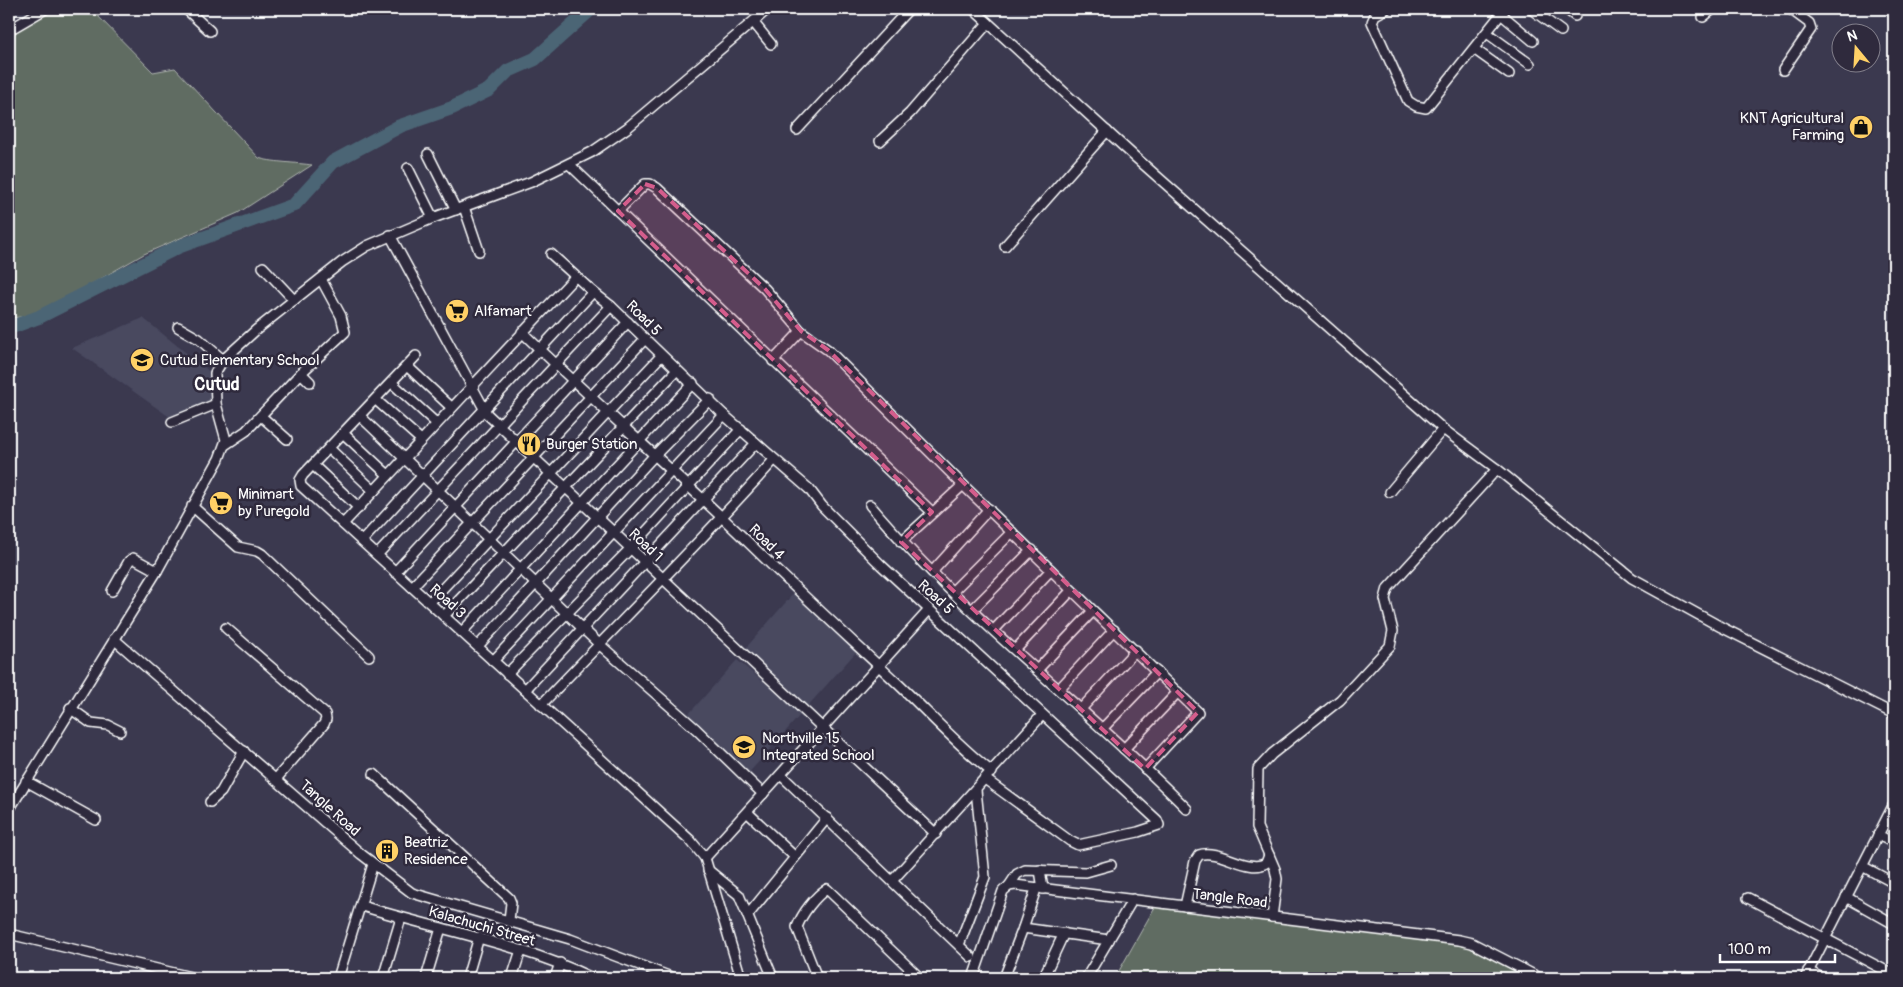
<svg xmlns="http://www.w3.org/2000/svg" width="1903" height="987" viewBox="0 0 1903 987" font-family="Pangolin,sans-serif">
	<rect width="100%" height="100%" fill="#3b394f"/>
	<filter id="ink" filterUnits="userSpaceOnUse"><feTurbulence type="fractalNoise" baseFrequency=".02" numOctaves="2"/><feDisplacementMap in="SourceGraphic" scale="10" xChannelSelector="R" yChannelSelector="G"/><feConvolveMatrix kernelMatrix="1 2 1 2 8 2 1 2 1" color-interpolation-filters="sRGB"/></filter>
	<g filter="url(#ink)">
		<g fill="#48485f">
			<path d="M143 318 210 372 214 404 171 418 72 348Z"/>
			<path d="M793 594 857 651 806 708 744 650Z"/>
			<path d="M737 660 802 713 746 776 685 718Z"/>
		</g>
		<g fill="#606c62" stroke="#b0b6b0">
			<path d="M45 9H91L153 72 175 68 259 158C268 162 299 163 312 165L238 213 144 254 44 311 30 316 9 318V28Z"/>
			<path d="M1156 905 1464 945 1529 978H1115Z"/>
		</g>
		<g fill="none" stroke-linecap="round" stroke-linejoin="round">
			<path stroke="#4c6575" stroke-width="14" d="M9 328 39 317 178 247 294 205 333 162 400 126 452 108 489 90 508 71 535 59 591 9"/>
			<g stroke="#fff" stroke-width="12">
				<g id="minor">
					<path d="M186 9 210 31"/>
					<path d="M973 9 1134 156 1443 429 1497 469 1632 578 1721 627 1894 714"/>
					<path d="M1386 9 1375 15 1372 22 1408 101 1416 106 1426 108 1505 9"/>
					<path d="M1531 9 1561 31"/>
					<path d="M1566 9 1575 16"/>
					<path d="M1501 14 1533 41"/>
					<path d="M1703 17 1713 9"/>
					<path d="M754 23 771 44"/>
					<path d="M9 30 45 9"/>
					<path d="M1487 33 1530 64"/>
					<path d="M1474 49 1509 74"/>
					<path d="M1783 70 1811 29 1809 23 1790 9"/>
					<path d="M797 130 909 9"/>
					<path d="M880 141 910 113 988 23"/>
					<path d="M428 154 456 210"/>
					<path d="M569 164 932 512"/>
					<path d="M408 168 433 218"/>
					<path d="M464 207 479 251"/>
					<path d="M618 211 645 184H650L657 188 765 289 801 331 828 350 963 485 1198 712 1145 769"/>
					<path d="M390 235 487 414 936 834"/>
					<path d="M1005 246 1107 131"/>
					<path d="M551 254 593 292 611 306 724 415 809 489 822 506 881 565 1157 820 1159 825 1138 832 1078 845 1070 841 985 779"/>
					<path d="M263 267 294 300"/>
					<path d="M178 327 199 339 223 360"/>
					<path d="M522 332C597 405 677 473 752 546 799 592 847 636 895 681 927 711 957 745 992 772"/>
					<path d="M416 356 303 475 300 480 301 486 690 840 705 858 741 978"/>
					<path d="M773 361 801 331"/>
					<path d="M407 366 451 407"/>
					<path d="M301 373 310 382"/>
					<path d="M392 383 436 423"/>
					<path d="M376 400 421 440"/>
					<path d="M261 416 287 439"/>
					<path d="M360 416 599 644 696 729 763 794"/>
					<path d="M172 422 216 404"/>
					<path d="M344 434 388 475"/>
					<path d="M225 445 246 431 301 373 345 332 341 316 321 279"/>
					<path d="M330 449 374 491"/>
					<path d="M313 465 359 508"/>
					<path d="M1390 492 1443 429"/>
					<path d="M870 505C965 617 1084 705 1187 809"/>
					<path d="M192 506 238 547 257 551 262 554 369 656"/>
					<path d="M343 524 575 277"/>
					<path d="M362 541 593 292"/>
					<path d="M901 542 963 485"/>
					<path d="M377 555 611 306"/>
					<path d="M395 572 628 322"/>
					<path d="M932 572 989 509"/>
					<path d="M412 587 645 339"/>
					<path d="M112 591 129 561 133 558 157 571"/>
					<path d="M953 591 1012 532"/>
					<path d="M430 602 661 356"/>
					<path d="M972 610 1032 550"/>
					<path d="M444 616 677 370"/>
					<path d="M226 628 325 714 326 719 324 724 276 779"/>
					<path d="M994 630 1051 570"/>
					<path d="M462 632 693 383"/>
					<path d="M114 639 361 854 412 893 570 939 674 978"/>
					<path d="M478 646 654 456 710 399"/>
					<path d="M1016 649 1071 591"/>
					<path d="M493 661 724 415"/>
					<path d="M1037 670 1093 611"/>
					<path d="M507 674 630 549 741 429"/>
					<path d="M1059 689 1114 630"/>
					<path d="M525 690 756 443"/>
					<path d="M541 705C619 623 699 544 774 460"/>
					<path d="M70 708 91 723 108 725 120 731"/>
					<path d="M1081 709 1136 650"/>
					<path d="M1102 729 1157 672"/>
					<path d="M1124 749 1178 692"/>
					<path d="M374 774 509 898 511 903 509 920"/>
					<path d="M781 775 971 957"/>
					<path d="M26 781 96 820"/>
					<path d="M210 802 221 792 244 751"/>
					<path d="M9 810 157 571 219 459 226 440 216 404 215 373 223 360 256 330 342 262 367 246 433 218 531 182 592 152 627 128 768 9"/>
					<path d="M747 812 795 857"/>
					<path d="M1878 835 1894 843"/>
					<path d="M705 858 929 610"/>
					<path d="M1862 866 1894 883"/>
					<path d="M708 870 739 895 773 978"/>
					<path d="M1040 870 1043 889"/>
					<path d="M892 881 1042 715"/>
					<path d="M1009 886 1017 874 1025 870 1086 872 1111 865"/>
					<path d="M1846 897 1894 924"/>
					<path d="M1748 898 1894 975"/>
					<path d="M362 906C439 930 519 943 592 978"/>
					<path d="M1185 906 1195 861 1199 855C1219 848 1249 874 1266 863L1269 855"/>
					<path d="M748 915 827 818"/>
					<path d="M1272 917 1277 879 1275 869 1257 827 1258 769 1272 754 1340 700 1390 646 1393 631 1385 599 1388 588 1497 469"/>
					<path d="M1023 928 1036 889"/>
					<path d="M9 934 195 978"/>
					<path d="M959 945 985 877 976 790"/>
					<path d="M1808 971 1822 978"/>
					<path d="M9 978H12"/>
					<path d="M338 978 373 864"/>
					<path d="M383 978 401 918"/>
					<path d="M426 978 441 928"/>
					<path d="M467 978 479 937"/>
					<path d="M512 978 521 950"/>
					<path d="M555 978 560 963"/>
					<path d="M817 978 797 927C802 914 815 896 827 889L920 978"/>
					<path d="M973 978 1003 891 1009 886 1015 885 1459 940 1472 943 1540 978"/>
					<path d="M1004 978 1023 928 1109 940"/>
					<path d="M1043 978 1064 933"/>
					<path d="M1086 978 1133 899"/>
					<path d="M1805 978 1894 804"/>
				</g>
			</g>
			<use href="#minor" stroke="#2f2a3d" stroke-width="9"/>
		</g>
	</g>
	<path fill="#d45d8c" fill-opacity="0.2" stroke="#d45d8c" stroke-width="4" stroke-dasharray="10 6" stroke-linejoin="round" d="M645 184 657 188 765 289 801 331 828 350 1198 712 1145 769 901 542 932 512 618 211Z"/>
	<defs>
		<g id="shop-disc" transform="scale(1.25)"><circle r="9.5" fill="#ffd166" stroke="#2f2a3d"/><path d="M-5-2.5h2.3a2.7 3.5 0 0 1 5.4 0H5L5.5 6h-11ZM-1.5-2.5h3a1.5 2.3 0 0 0-3 0Z" fill="#111"/></g>
		<g id="supermarket-disc" transform="scale(1.25)"><circle r="9.5" fill="#ffd166" stroke="#2f2a3d"/><path d="M-6-5.5h2.5l.6 2H6L4.5 2H-2.5L-4.4-4H-6ZM-1.5 3.2a1.3 1.3 0 1 0 .1 0ZM3 3.2a1.3 1.3 0 1 0 .1 0Z" fill="#111"/></g>
		<g id="school-disc" transform="scale(1.25)"><circle r="9.5" fill="#ffd166" stroke="#2f2a3d"/><path d="M0-5L7-2L0 1L-7-2ZM-4 1L0 2.5L4 1V4Q0 6-4 4Z" fill="#111"/></g>
		<g id="restaurant-disc" transform="scale(1.25)"><circle r="9.5" fill="#ffd166" stroke="#2f2a3d"/><path d="M-5-6h1v4h1v-4h1v4h1v-4h1v5L-1.5 .5V6h-2V.5L-5-1ZM5-6V6H3V1.5H1.5Q1.5-4 5-6Z" fill="#111"/></g>
		<g id="building-disc" transform="scale(1.25)"><circle r="9.5" fill="#ffd166" stroke="#2f2a3d"/><path d="M-4-6H4V6H1V3H-1V6H-4ZM-2.5-4.3h1.7v1.8h-1.7ZM.8-4.3h1.7v1.8H.8ZM-2.5-1h1.7V.8h-1.7ZM.8-1h1.7V.8H.8Z" fill="#111"/></g>
	</defs>
	<g fill-rule="evenodd">
		<use href="#shop-disc" x="1861" y="127"/>
		<use href="#supermarket-disc" x="457" y="311"/>
		<use href="#school-disc" x="142" y="360"/>
		<use href="#restaurant-disc" x="529" y="444"/>
		<use href="#supermarket-disc" x="221" y="503"/>
		<use href="#school-disc" x="744" y="747"/>
		<use href="#building-disc" x="387" y="851"/>
	</g>
	<g text-anchor="middle" stroke-width="5" stroke-linejoin="round" paint-order="stroke">
		<g font-size="15" fill="#fff" stroke="#2f2a3d" text-anchor="start">
			<text x="1844" y="123" text-anchor="end">KNT Agricultural<tspan x="1844" dy="17">Farming</tspan></text>
			<text x="474" y="316">Alfamart</text>
			<text x="160" y="365">Cutud Elementary School</text>
			<text x="546" y="449">Burger Station</text>
			<text x="238" y="499">Minimart<tspan x="238" dy="17">by Puregold</tspan></text>
			<text x="762" y="743">Northville 15<tspan x="762" dy="17">Integrated School</tspan></text>
			<text x="404" y="847">Beatriz<tspan x="404" dy="17">Residence</tspan></text>
		</g>
		<g font-size="15" fill="#fff" stroke="#2f2a3d">
			<text transform="translate(644 318) rotate(45)" y="5">Road 5</text>
			<text transform="translate(767 542) rotate(45)" y="5">Road 4</text>
			<text transform="translate(646 545) rotate(44)" y="5">Road 1</text>
			<text transform="translate(936 597) rotate(43)" y="5">Road 5</text>
			<text transform="translate(448 601) rotate(42)" y="5">Road 3</text>
			<text transform="translate(330 808) rotate(42)" y="5">Tangle Road</text>
			<text transform="translate(1230 898) rotate(7)" y="5">Tangle Road</text>
			<text transform="translate(482 926) rotate(16)" y="5">Kalachuchi Street</text>
		</g>
		<g font-size="18" font-weight="bold" fill="#fff" stroke="#2f2a3d">
			<text x="217" y="390">Cutud</text>
		</g>
	</g>
	<rect width="1903" height="987" fill="none" stroke="#2f2a3d" stroke-width="30"/>
	<rect x="15" y="15" width="1873" height="957" fill="none" stroke="#fff" stroke-width="2" filter="url(#ink)"/>
	<g transform="translate(1856 48) rotate(342)"><circle r="24" fill="#2f2a3d" stroke="#827f8b"/>
	<path d="M0-4L9 19L0 12L-9 19Z" fill="#ffd166"/>
	<text y="-8" font-size="14" font-weight="bold" text-anchor="middle" fill="#ffffff">N</text>
	</g>
	<path d="M1720 954v8h115v-8" fill="none" stroke="#ffffff" stroke-width="2.5"/>
	<text x="1728" y="954" font-size="15" fill="#ffffff" stroke="#2f2a3d" stroke-width="4" paint-order="stroke">100 m</text>
</svg>
